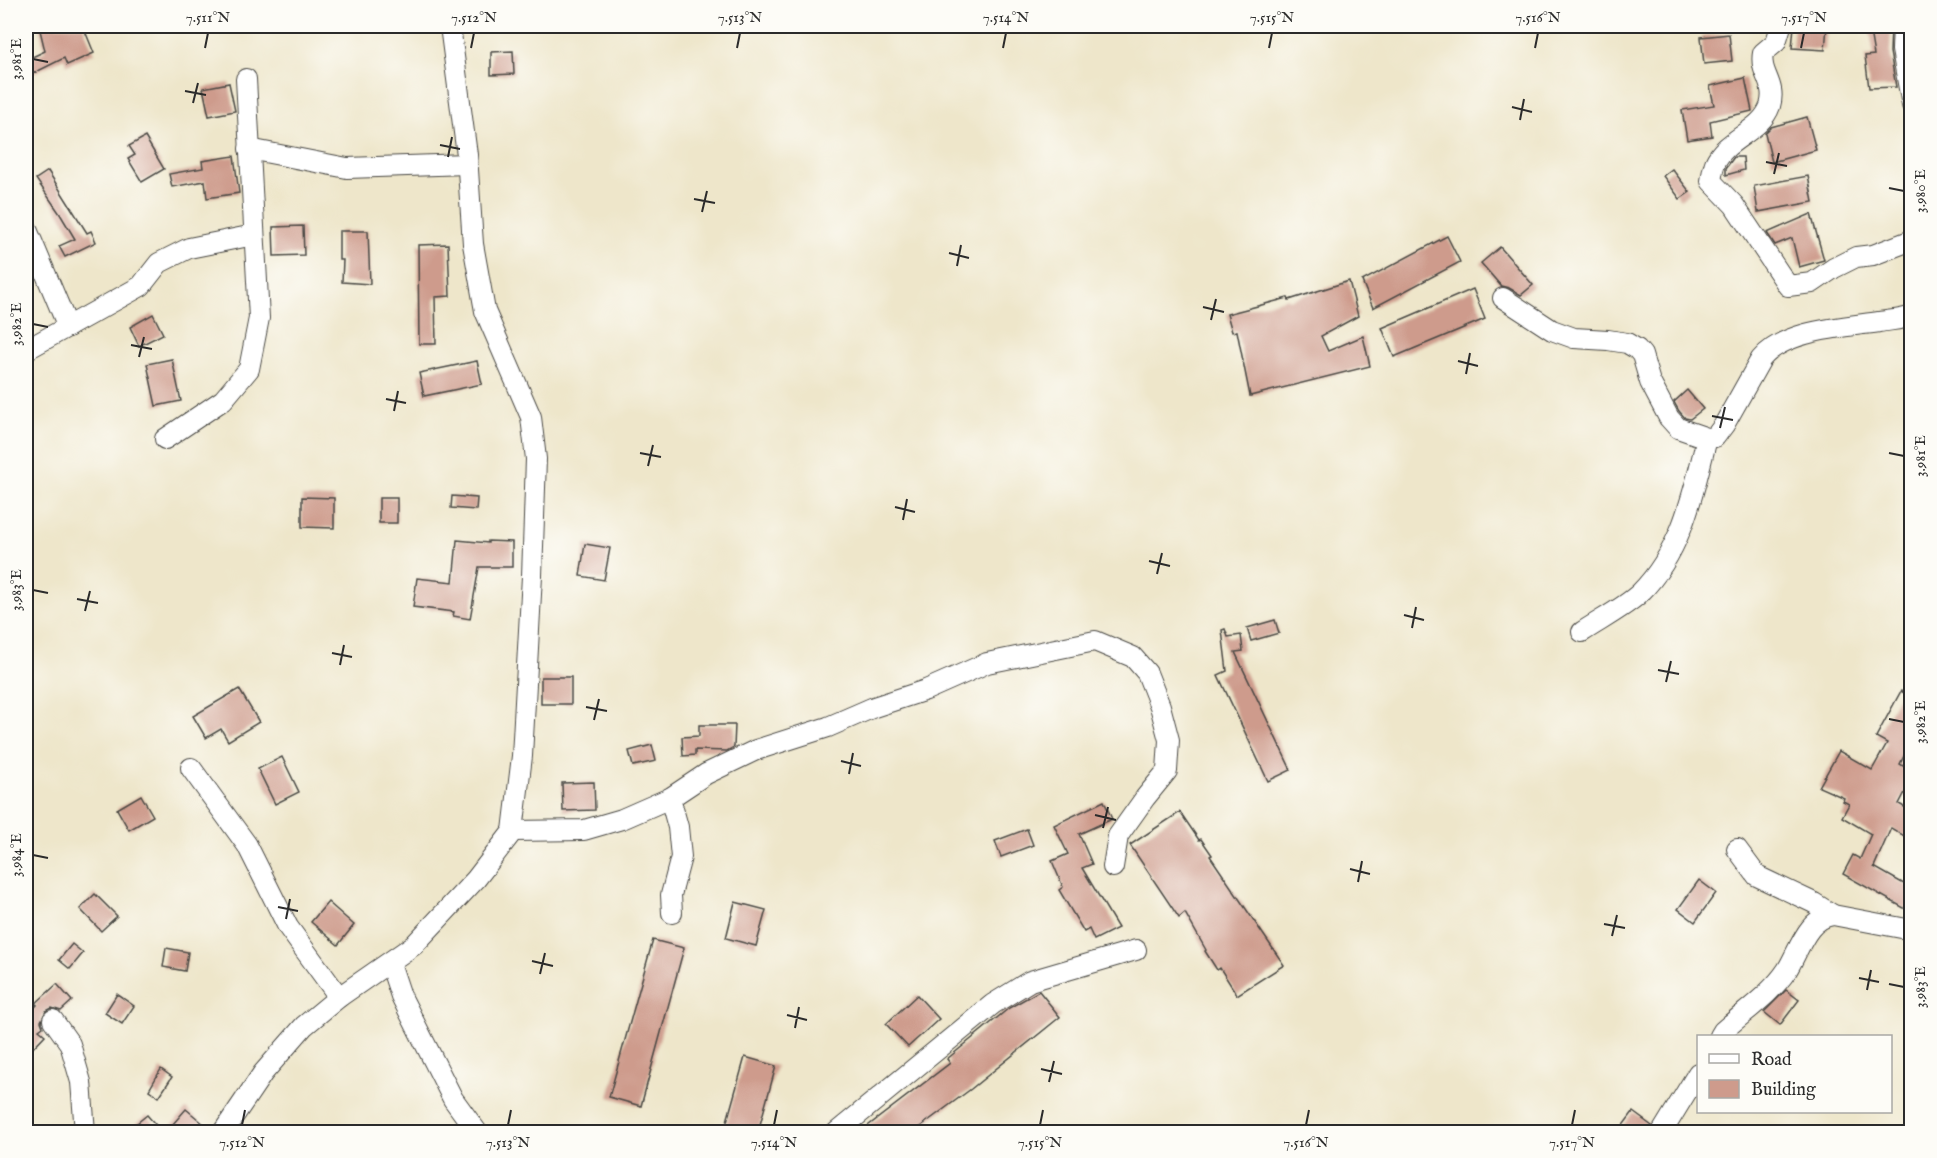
<svg xmlns="http://www.w3.org/2000/svg" width="1937" height="1158" viewBox="0 0 1937 1158" font-family="'IM FELL English',serif">
	<rect width="100%" height="100%" fill="#fdfcf7"/>
	<filter id="ink" filterUnits="userSpaceOnUse"><feTurbulence type="fractalNoise" baseFrequency=".0167" numOctaves="2"/><feDisplacementMap in="SourceGraphic" scale="12" xChannelSelector="R" yChannelSelector="G"/><feConvolveMatrix kernelMatrix="1 2 1 2 8 2 1 2 1" color-interpolation-filters="sRGB"/></filter>
	<filter id="wash" filterUnits="userSpaceOnUse"><feTurbulence type="fractalNoise" baseFrequency=".008" numOctaves="4" result="noise"/><feDisplacementMap in="SourceGraphic" scale="24" xChannelSelector="R" yChannelSelector="G"/><feGaussianBlur stdDeviation="1.35" result="paint"/><feColorMatrix in="noise" values="0 0 0 0 0 0 0 0 0 0 0 0 0 0 0 0 0 1.4 0 .05"/><feComposite in="paint" operator="in"/></filter>
	<g filter="url(#wash)">
		<rect width="100%" height="100%" fill="#eee6ca"/>
		<g id="blocks">
			<g fill="#ce9b8c">
				<path d="M39 26H83L94 53 67 65 64 58 26 77V60L45 51Z"/>
				<path d="M1794 26H1827L1825 50 1792 48Z"/>
				<path d="M1891 27 1890 52 1896 87 1869 88 1865 56 1874 55 1870 31Z"/>
				<path d="M1729 34 1732 61 1704 64 1701 37Z"/>
				<path d="M513 51 514 74 491 75V52Z"/>
				<path d="M1745 78 1752 111 1710 121 1712 136 1687 140 1682 110 1714 105 1710 86Z"/>
				<path d="M229 83 235 111 209 116 203 88Z"/>
				<path d="M1807 117 1816 150 1772 162 1765 133 1771 127Z"/>
				<path d="M145 137 164 169 142 182 128 159 135 155 129 146Z"/>
				<path d="M234 156 239 193 207 198 205 181 172 187 169 174 203 168 202 161Z"/>
				<path d="M1734 157H1743L1744 170 1726 175V168Z"/>
				<path d="M1672 169 1690 192 1680 199 1663 176Z"/>
				<path d="M48 171 87 233 91 231 96 242 65 257 59 246 75 239 60 214 36 179Z"/>
				<path d="M1808 176 1813 202 1758 212 1754 186Z"/>
				<path d="M1811 214 1824 260 1799 267 1792 238 1775 245 1767 233Z"/>
				<path d="M303 226 304 255 274 256 273 227Z"/>
				<path d="M339 231H368L370 284 342 282 343 260H339Z"/>
				<path d="M1447 236 1460 262 1373 308 1362 281Z"/>
				<path d="M448 244 450 296 435 297 436 344H419L418 245Z"/>
				<path d="M1500 247 1533 285 1521 295 1509 288 1501 286 1481 263Z"/>
				<path d="M1349 281 1358 316 1321 336 1328 351 1363 336 1370 366 1250 396 1237 331 1232 332 1227 314 1288 298 1289 300Z"/>
				<path d="M1473 289 1485 319 1394 357 1382 328Z"/>
				<path d="M153 314 163 334 139 346 130 327Z"/>
				<path d="M172 359 181 401 156 406 147 364Z"/>
				<path d="M477 361 482 384 424 396 419 373Z"/>
				<path d="M1687 390 1703 409 1690 419 1685 418 1679 411 1674 402Z"/>
				<path d="M452 496 477 498 476 510 451 508Z"/>
				<path d="M302 497 334 498V528L302 527Z"/>
				<rect x="379" y="498" width="18" height="25"/>
				<path d="M457 540 488 543V541L512 542V567H479L470 619 453 616 454 612 413 607 417 578 453 582Z"/>
				<path d="M585 544 610 548 604 580 580 576Z"/>
				<path d="M1275 620 1279 633 1251 641 1247 628Z"/>
				<path d="M1225 629 1228 637 1241 635 1243 651 1235 652 1291 770 1268 781 1218 675 1227 671 1222 630Z"/>
				<rect x="541" y="677" width="30" height="27"/>
				<path d="M239 689 259 722 228 741 221 729 206 738 193 716Z"/>
				<path d="M1901 691 1911 697V742L1900 764 1911 771V781L1899 804 1911 811V840L1891 828 1874 867 1911 888V912L1843 874 1853 855 1860 859 1871 834 1842 817 1849 804 1843 801 1844 798 1819 787 1839 751 1872 770 1887 743 1876 737Z"/>
				<path d="M699 725H735L734 747 727 751 695 750V755L683 756 682 737 699 736Z"/>
				<path d="M652 745 656 761 633 766 629 751Z"/>
				<path d="M282 757 299 792 275 804 258 769Z"/>
				<path d="M594 782 595 810 563 811 562 783Z"/>
				<path d="M141 795 153 816 129 830 117 809Z"/>
				<path d="M1104 801 1112 819 1079 834 1092 864 1082 868 1118 928 1094 940 1089 929 1084 932 1059 890 1063 887 1052 861 1068 854 1054 825Z"/>
				<path d="M1180 812 1199 840 1201 839 1212 855 1210 856 1284 965 1237 995 1220 968 1217 970 1205 951 1206 950 1185 913 1179 918 1130 845Z"/>
				<path d="M1027 829 1033 845 1001 857 995 841Z"/>
				<path d="M1699 880 1716 893 1695 922 1678 909Z"/>
				<path d="M95 894 117 916 101 931 80 909Z"/>
				<path d="M328 902 354 925 338 945 311 922Z"/>
				<path d="M735 902 766 910 756 946 726 938Z"/>
				<path d="M653 940 684 948 641 1106 609 1097Z"/>
				<path d="M72 944 83 953 70 969 59 960Z"/>
				<path d="M166 948 188 952 185 971 163 967Z"/>
				<path d="M57 984 72 1001 61 1011 52 1008 46 1011 41 1021 43 1027 39 1030 45 1035 26 1055V1017L37 1005 35 1004Z"/>
				<path d="M1786 990 1799 1000 1780 1025 1764 1012Z"/>
				<path d="M1039 991 1060 1017 971 1089 913 1132H860L950 1063 947 1059 1009 1008Z"/>
				<path d="M117 994 134 1006 122 1024 105 1013Z"/>
				<path d="M917 995 939 1019 908 1047 886 1024Z"/>
				<path d="M745 1057 776 1066 758 1132H724Z"/>
				<path d="M161 1069 172 1077 159 1097 149 1090Z"/>
				<path d="M186 1109 211 1130V1132H166Z"/>
				<path d="M1633 1112 1652 1126 1650 1132H1618Z"/>
				<path d="M147 1115 162 1132H126Z"/>
			</g>
		</g>
	</g>
	<g filter="url(#ink)">
		<use href="#blocks" fill-opacity="0" stroke="#484743" stroke-width="1.5"/>
		<g fill="none" stroke-linecap="round" stroke-linejoin="round">
			<g stroke="#484743" stroke-width="22">
				<g id="minor">
					<path d="M1781 26 1776 42 1763 53C1759 74 1777 83 1770 106 1761 132 1726 138 1715 163 1713 168 1712 175 1711 181L1734 205 1788 286 1812 283 1834 268 1856 257 1873 255 1912 240"/>
					<path d="M1903 26 1902 50 1912 105"/>
					<path d="M249 149 347 168 467 164"/>
					<path d="M26 227 68 327"/>
					<path d="M1503 298 1552 330 1574 338 1608 340 1627 343 1637 349 1642 355 1650 382 1669 418 1678 428 1707 438 1715 437 1724 425 1761 359C1784 330 1845 327 1879 322 1890 320 1902 320 1912 316"/>
					<path d="M26 350 141 286 159 263 189 248 254 235"/>
					<path d="M165 439 223 400 249 369 259 318 246 79"/>
					<path d="M1582 632C1600 620 1625 607 1640 593 1682 551 1693 494 1707 438"/>
					<path d="M191 768 247 845 288 927 339 997"/>
					<path d="M670 798 706 774 756 750 828 727 874 707 926 690 987 663 1095 641 1133 657 1147 673 1160 706 1169 740 1167 771 1145 798 1118 836 1113 867"/>
					<path d="M513 831 584 830 622 819 670 798 678 827 681 857 671 895 672 913"/>
					<path d="M1737 849 1757 876 1814 903 1833 915"/>
					<path d="M390 963 401 996 453 1099 477 1132"/>
					<path d="M53 1020 70 1044 81 1082 85 1132"/>
					<path d="M1720 1036 1723 1031C1744 1012 1772 993 1787 970 1799 951 1807 918 1833 915L1912 930"/>
					<path d="M223 1132 263 1073 304 1026 339 997 414 945 476 879 513 831 522 756 532 576 536 459 531 417 485 311 473 244 467 155 450 26"/>
					<path d="M837 1132 993 1004 1030 981 1136 950"/>
					<path d="M1662 1132 1698 1073"/>
				</g>
			</g>
			<use href="#minor" stroke="#fff" stroke-width="20"/>
		</g>
	</g>
	<path fill="none" stroke="#2b2b2b" stroke-width="2" d="M205 48 208 33M471 48 474 33M737 48 740 33M1003 48 1006 33M1269 48 1272 33M1535 48 1538 33M1801 48 1804 33M33 59 48 62M185 91 206 95M193 103 198 83M1512 107 1532 112M1520 120 1524 99M440 145 460 149M448 157 452 137M1766 162 1787 166M1774 174 1779 153M1889 188 1904 191M694 199 715 203M702 212 707 191M949 253 969 258M957 266 961 245M1203 307 1224 312M1211 320 1216 299M33 324 48 327M131 345 152 349M139 357 144 337M1458 361 1478 366M1466 374 1470 353M386 399 406 403M394 411 398 391M1712 416 1733 420M1720 428 1725 407M640 453 661 457M1889 453 1904 456M648 466 653 445M895 507 915 512M903 520 907 499M1149 561 1170 566M1157 574 1162 553M33 590 48 593M77 599 98 603M85 611 90 591M1404 615 1424 620M1412 628 1416 607M332 653 352 657M340 665 344 645M1658 670 1679 674M1666 682 1671 661M586 707 607 711M1889 719 1904 722M594 720 599 699M841 761 861 766M849 774 853 753M1095 815 1116 820M1103 828 1108 807M33 855 48 858M1350 869 1370 874M1358 882 1362 861M278 907 298 911M286 919 290 899M1604 924 1625 928M1612 936 1617 915M532 961 553 966M540 974 545 953M1859 978 1879 982M1889 984 1904 987M1867 990 1871 970M787 1015 807 1020M795 1028 799 1007M1041 1069 1062 1074M1049 1082 1054 1061M242 1125 245 1110M508 1125 511 1110M774 1125 777 1110M1040 1125 1043 1110M1306 1125 1309 1110M1572 1125 1575 1110"/>
	<rect width="1937" height="1158" fill="none" stroke="#fdfcf7" stroke-width="66"/>
	<rect x="1697" y="1035" width="195" height="78" fill="#fdfcf7" stroke="#a9a8a5" stroke-width="1.5"/>
	<rect x="1709" y="1054" width="30" height="9" fill="#ffffff" stroke="#a9a8a5" stroke-width="1.5"/>
	<text x="1751" y="1065" font-size="18" fill="#2b2b2b">Road</text>
	<rect x="1709" y="1080" width="30" height="18" fill="#ce9b8c" stroke="#a9a8a5" stroke-width="1.5"/>
	<text x="1751" y="1095" font-size="18" fill="#2b2b2b">Building</text>
	<rect x="33" y="33" width="1871" height="1092" fill="none" stroke="#2b2b2b" stroke-width="2"/>
	<g font-size="15" text-anchor="middle" fill="#2b2b2b">
		<text x="208" y="22">7.511°N</text>
		<text x="474" y="22">7.512°N</text>
		<text x="740" y="22">7.513°N</text>
		<text x="1006" y="22">7.514°N</text>
		<text x="1272" y="22">7.515°N</text>
		<text x="1538" y="22">7.516°N</text>
		<text x="1804" y="22">7.517°N</text>
		<text transform="translate(16 59) rotate(-90)" y="5">3.981°E</text>
		<text transform="translate(1920 191) rotate(-90)" y="5">3.980°E</text>
		<text transform="translate(16 324) rotate(-90)" y="5">3.982°E</text>
		<text transform="translate(1920 456) rotate(-90)" y="5">3.981°E</text>
		<text transform="translate(16 590) rotate(-90)" y="5">3.983°E</text>
		<text transform="translate(1920 722) rotate(-90)" y="5">3.982°E</text>
		<text transform="translate(16 855) rotate(-90)" y="5">3.984°E</text>
		<text transform="translate(1920 987) rotate(-90)" y="5">3.983°E</text>
		<text x="242" y="1147">7.512°N</text>
		<text x="508" y="1147">7.513°N</text>
		<text x="774" y="1147">7.514°N</text>
		<text x="1040" y="1147">7.515°N</text>
		<text x="1306" y="1147">7.516°N</text>
		<text x="1572" y="1147">7.517°N</text>
	</g>
</svg>
